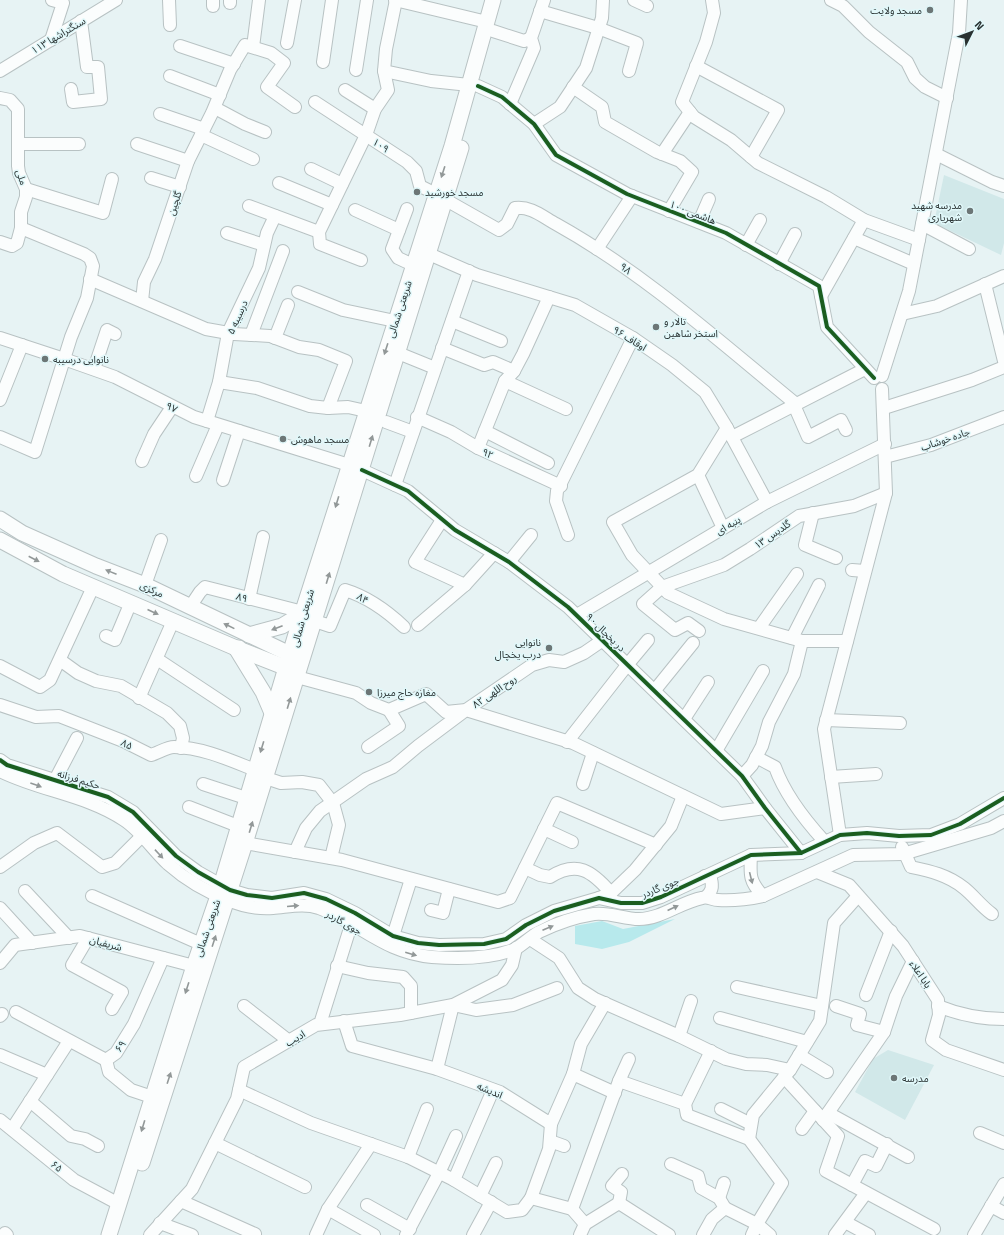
<svg xmlns="http://www.w3.org/2000/svg" width="1004" height="1235" viewBox="0 0 1004 1235" font-family="'Titillium Web','Noto Sans Arabic',sans-serif">
	<rect width="100%" height="100%" fill="#e7f3f4"/>
	<g fill="#d1e8e9">
		<path d="M944 175 1004 199V243L1001 255 934 223Z"/>
		<path d="M888 1050 934 1065 905 1120 855 1092 873 1059Z"/>
	</g>
	<path fill="#b7e9ec" d="M675 919 629 942 602 949 575 944V926L602 921 623 929Z"/>
	<g fill="none" stroke-linecap="round" stroke-linejoin="round">
		<g stroke="#b8c2c3" stroke-width="14">
			<g id="minor">
				<path d="M169 0 170 25"/>
				<path d="M395 0 487 22"/>
				<path d="M634 0 647 6"/>
				<path d="M712 0 714 13 706 42 682 102 694 117 731 140 758 163 826 197 864 220 919 240"/>
				<path d="M831 0 843 6 869 32 907 62 915 78 925 87 947 98"/>
				<path d="M230 3V0"/>
				<path d="M213 6V0"/>
				<path d="M540 11 598 28 637 43 629 71"/>
				<path d="M493 31 524 41 531 38"/>
				<path d="M51 40 63 3 52 0"/>
				<path d="M287 43 295 0"/>
				<path d="M180 46 234 64"/>
				<path d="M253 47 259 0"/>
				<path d="M323 62 332 0"/>
				<path d="M696 66 778 110 751 157"/>
				<path d="M356 70 367 0"/>
				<path d="M0 71 116 0"/>
				<path d="M384 71 431 81 469 85"/>
				<path d="M170 76 220 95"/>
				<path d="M478 86 502 97 534 124 556 155 627 194 726 233 819 286 827 327 874 378"/>
				<path d="M573 87 602 107 605 122 657 152 680 161 692 172 669 211"/>
				<path d="M71 89 73 102 101 99 98 67H87L81 21"/>
				<path d="M345 90 375 109"/>
				<path d="M0 98 10 100 18 109V166L19 173 26 189V197L21 212V228L17 243 12 246 0 242"/>
				<path d="M315 102 407 162 416 171 420 186 436 194"/>
				<path d="M510 104 534 48 531 38 544 0"/>
				<path d="M215 108 245 124 265 132"/>
				<path d="M160 114 204 129"/>
				<path d="M534 124 560 107 586 68 602 18 603 0"/>
				<path d="M201 135 253 159"/>
				<path d="M20 144H79"/>
				<path d="M137 144 188 161"/>
				<path d="M662 154 690 112"/>
				<path d="M936 154 992 182 1004 186"/>
				<path d="M311 169 342 184"/>
				<path d="M151 178 180 187"/>
				<path d="M279 183 332 205"/>
				<path d="M26 189 103 213 112 179"/>
				<path d="M446 200 499 230 507 224 515 208C531 206 543 217 556 224 644 273 719 341 796 404"/>
				<path d="M249 206 319 232"/>
				<path d="M407 209 392 249 398 258 413 265"/>
				<path d="M355 210 399 230"/>
				<path d="M699 222 709 199"/>
				<path d="M922 224 969 249"/>
				<path d="M227 233 264 245"/>
				<path d="M854 238 914 264"/>
				<path d="M746 245 760 220"/>
				<path d="M597 249 632 196"/>
				<path d="M429 254 477 275 575 305 633 338 672 365 705 392 727 428 767 502"/>
				<path d="M361 260 320 244 319 232 366 135 375 109 388 90 384 71 386 49 396 0"/>
				<path d="M779 264 795 234"/>
				<path d="M90 279 206 329 234 334 270 336 299 347 319 350 346 361 328 408"/>
				<path d="M985 284 1004 361"/>
				<path d="M298 292 343 310 395 321"/>
				<path d="M821 296 864 220"/>
				<path d="M142 301 144 282 155 259 188 161 212 113 230 70 245 45 271 53 284 63 267 87 295 107"/>
				<path d="M902 314 937 306 1004 276"/>
				<path d="M452 321 501 341"/>
				<path d="M251 335 283 251"/>
				<path d="M0 338 64 359 115 377 194 417 349 465"/>
				<path d="M275 338 288 305"/>
				<path d="M442 348 484 365 493 362 514 371"/>
				<path d="M398 353 435 368"/>
				<path d="M94 369 107 330 115 334"/>
				<path d="M882 376 909 291 959 33 961 0"/>
				<path d="M505 381 566 409"/>
				<path d="M219 382 257 388 310 406 328 408 348 407 366 411"/>
				<path d="M0 400 22 345"/>
				<path d="M794 405 808 437 841 420 846 430"/>
				<path d="M884 408 972 380 1004 367"/>
				<path d="M417 417 451 432 478 448 561 486"/>
				<path d="M207 421 219 382 228 333 259 268 267 233 275 216"/>
				<path d="M386 422 413 432"/>
				<path d="M727 428 698 475 613 522 632 555 668 593 724 619 802 641H847"/>
				<path d="M485 431 548 463"/>
				<path d="M0 437 35 452 71 337 87 298 93 266 90 258 84 254 21 228"/>
				<path d="M732 437 865 369"/>
				<path d="M478 448 505 381 514 371 523 354 549 297"/>
				<path d="M885 457 931 445 1004 417"/>
				<path d="M142 461 154 434 172 407"/>
				<path d="M362 470 408 491 455 530 509 562 568 607 742 776 765 808 801 853"/>
				<path d="M698 475 723 528"/>
				<path d="M196 476 218 425"/>
				<path d="M223 480 239 431"/>
				<path d="M395 485 469 271"/>
				<path d="M813 513 805 545 836 558"/>
				<path d="M442 520 415 562 465 585"/>
				<path d="M568 535 556 501 557 491 633 338"/>
				<path d="M509 562 531 535"/>
				<path d="M852 570 865 571"/>
				<path d="M145 585 161 540"/>
				<path d="M249 599 263 537"/>
				<path d="M190 607 200 592 205 587 303 612"/>
				<path d="M577 615 767 502 885 444"/>
				<path d="M315 621 330 626 345 590C368 597 387 611 404 627"/>
				<path d="M418 625 465 585 494 553"/>
				<path d="M759 628 797 574"/>
				<path d="M699 631 688 623 675 630 643 604 662 587 724 565 750 549 799 516 854 506 886 493"/>
				<path d="M106 636 115 640 131 602"/>
				<path d="M792 638 819 585"/>
				<path d="M157 659 234 710"/>
				<path d="M60 660 78 673 96 681 121 686 167 713 180 726 183 738 181 748"/>
				<path d="M0 666 40 687 50 680 93 587"/>
				<path d="M297 677 356 693 371 703 389 710 426 694 446 712 466 710 532 665 549 660 564 662 584 653 603 640"/>
				<path d="M655 690 693 643"/>
				<path d="M139 698 173 621"/>
				<path d="M0 705 36 717 59 716 123 741 151 755C158 753 167 747 174 747 201 747 230 760 255 770"/>
				<path d="M684 719 708 682"/>
				<path d="M826 720 900 723"/>
				<path d="M567 742 628 664 648 640"/>
				<path d="M368 747 399 726 389 710"/>
				<path d="M716 751 763 671"/>
				<path d="M756 757 775 767C785 795 804 819 824 841"/>
				<path d="M0 760 7 765 108 797 133 812 176 856 198 872 230 890 247 895 272 898 304 893 326 899 355 913 393 936 418 943 439 945 484 944 506 939 526 925 554 911 599 898 621 903H642L661 897 751 855 801 853 840 835 867 833 899 836 931 835 960 824 1004 798"/>
				<path d="M0 771C40 791 87 795 124 820 141 831 153 850 168 864 185 879 207 892 228 900 242 906 259 909 273 908 288 907 304 903 319 908 360 923 384 953 432 957 458 959 491 959 515 949 524 944 530 937 539 932 555 924 575 917 594 914 609 912 624 919 639 919 661 919 681 902 702 898 708 896 712 900 718 900 733 901 749 899 763 896L853 855 903 854 991 828 1004 821"/>
				<path d="M742 776 752 765 762 746 769 722 794 674 802 641"/>
				<path d="M831 777 876 774"/>
				<path d="M266 778 281 783 302 782 319 785 333 803 339 825 331 858"/>
				<path d="M55 780 77 738"/>
				<path d="M203 784 246 798"/>
				<path d="M583 784 593 753"/>
				<path d="M189 807 238 826"/>
				<path d="M544 829 572 842"/>
				<path d="M840 835 824 729 886 493 882 389"/>
				<path d="M245 843 342 860 498 902 510 898 557 803 656 845"/>
				<path d="M902 847 911 867C930 871 948 875 964 888 974 896 981 906 992 914"/>
				<path d="M295 852 306 828 320 811 366 779 393 767 418 746 466 710 573 743 721 814 765 808"/>
				<path d="M751 855C750 875 749 881 763 896"/>
				<path d="M0 867 34 843 57 833 102 867 115 863 142 836"/>
				<path d="M525 868 540 875 550 877C577 860 592 871 611 893"/>
				<path d="M817 872 849 885 903 946 938 1000 939 1015 932 1040 946 1050 1004 1070"/>
				<path d="M705 876 711 879C713 887 712 891 706 897"/>
				<path d="M25 891 69 938"/>
				<path d="M92 896 201 944"/>
				<path d="M599 898 611 893 635 870 671 826 683 796"/>
				<path d="M0 908 32 943"/>
				<path d="M431 910 443 913 449 889"/>
				<path d="M393 936 411 879"/>
				<path d="M88 938 72 965 122 992 112 1009"/>
				<path d="M530 939 559 958 578 988 595 999 679 1036 726 1059 746 1064 767 1065 790 1070"/>
				<path d="M0 963 15 945 80 936 194 966"/>
				<path d="M337 966 368 973 403 977 411 986V1013"/>
				<path d="M737 987 822 1006"/>
				<path d="M866 995 891 931"/>
				<path d="M244 1006 289 1041"/>
				<path d="M836 1006 860 1014 857 1025 884 1032"/>
				<path d="M938 1006C960 1015 980 1019 1004 1019"/>
				<path d="M16 1012 106 1060 116 1053 134 1024 163 958"/>
				<path d="M0 1016 2 1014"/>
				<path d="M720 1018 807 1042"/>
				<path d="M344 1021 352 1046 437 1069 500 1092 551 1124 573 1074 615 1093"/>
				<path d="M320 1024 351 925"/>
				<path d="M679 1036 691 1001"/>
				<path d="M0 1055 47 1075"/>
				<path d="M799 1055 827 1072"/>
				<path d="M106 1060 109 1072 131 1090 152 1097"/>
				<path d="M437 1069 453 1005 476 1010 513 1005 557 988"/>
				<path d="M573 1074 581 1044 605 1003"/>
				<path d="M784 1077 838 1136 826 1171 934 1229"/>
				<path d="M619 1081 629 1059"/>
				<path d="M239 1090 311 1123 408 1157 454 1180 493 1090"/>
				<path d="M30 1101 71 1136 85 1139 98 1146"/>
				<path d="M685 1104 711 1051"/>
				<path d="M721 1109 751 1124"/>
				<path d="M828 1113 908 1157"/>
				<path d="M0 1120 74 1180 119 1204"/>
				<path d="M823 1120 884 1032 896 996 913 961"/>
				<path d="M551 1124 549 1149 531 1198 572 1209"/>
				<path d="M12 1129 69 1041"/>
				<path d="M802 1129 815 1111"/>
				<path d="M980 1133 1004 1143"/>
				<path d="M749 1139 753 1115 790 1070 820 1021 834 923 858 896"/>
				<path d="M550 1141 564 1146"/>
				<path d="M215 1143 305 1187"/>
				<path d="M408 1157 427 1109"/>
				<path d="M671 1164 698 1176 701 1188 719 1198 725 1208"/>
				<path d="M454 1180 507 1212 522 1210 531 1198"/>
				<path d="M852 1185 865 1161 876 1166 887 1144"/>
				<path d="M480 1196 496 1163"/>
				<path d="M719 1198 724 1183"/>
				<path d="M181 1201 255 1234"/>
				<path d="M619 1203 621 1192 612 1186 622 1174"/>
				<path d="M367 1205 410 1229"/>
				<path d="M991 1206 1004 1213"/>
				<path d="M328 1209 374 1235"/>
				<path d="M845 1222 869 1235"/>
				<path d="M160 1223 192 1235"/>
				<path d="M585 1224 619 1203 669 1235"/>
				<path d="M5 1233 7 1235"/>
				<path d="M150 1235 192 1189 237 1099 244 1067 316 1025 400 1015 453 1005 502 980 512 965 516 948"/>
				<path d="M316 1235 328 1209 371 1144"/>
				<path d="M406 1235 439 1173 456 1136"/>
				<path d="M473 1235 491 1202"/>
				<path d="M580 1235 585 1224 572 1209 619 1081 685 1104 687 1115 749 1139 782 1183 757 1224 770 1235"/>
				<path d="M703 1235 712 1219 725 1208 757 1224 752 1235"/>
				<path d="M835 1235 866 1193"/>
				<path d="M974 1235 1004 1184"/>
			</g>
		</g>
		<g stroke="#b8c2c3" stroke-width="17">
			<g id="major">
				<path d="M0 519 22 533 96 566 145 585 300 659"/>
				<path d="M0 540 63 574 236 648 297 672"/>
				<path d="M249 635 282 626 302 614"/>
				<path d="M239 648H236L263 692 272 713"/>
				<path d="M142 1163 245 843 461 148"/>
				<path d="M109 1235 194 966 218 896 302 614 452 146 493 0"/>
			</g>
		</g>
		<use href="#minor" stroke="#fbfdfd" stroke-width="12"/>
		<use href="#major" stroke="#fbfdfd" stroke-width="15"/>
		<g stroke="#e1f8fa" stroke-width="6">
			<g id="cycleway">
				<path d="M478 86 502 97 534 124 556 155 627 194 726 233 819 286 827 327 874 378"/>
				<path d="M362 470 408 491 455 530 509 562 568 607 742 776 765 808 801 853"/>
				<path d="M0 760 7 765 108 797 133 812 176 856 198 872 230 890 247 895 272 898 304 893 326 899 355 913 393 936 418 943 439 945 484 944 506 939 526 925 554 911 599 898 621 903H642L661 897 751 855 801 853 840 835 867 833 899 836 931 835 960 824 1004 798"/>
			</g>
		</g>
		<use href="#cycleway" stroke="#1b5e20" stroke-width="4"/>
	</g>
	<defs><path id="oneway-solid" d="M-6-.8H1V-3.2L6.5 0L1 3.2V.8H-6Z"/></defs>
	<g fill="#929898">
		<use href="#oneway-solid" transform="translate(443 172) rotate(108)"/>
		<use href="#oneway-solid" transform="translate(386 349) rotate(108)"/>
		<use href="#oneway-solid" transform="translate(371 441) rotate(-73)"/>
		<use href="#oneway-solid" transform="translate(337 502) rotate(107)"/>
		<use href="#oneway-solid" transform="translate(34 559) rotate(27)"/>
		<use href="#oneway-solid" transform="translate(111 572) rotate(-158)"/>
		<use href="#oneway-solid" transform="translate(328 578) rotate(-73)"/>
		<use href="#oneway-solid" transform="translate(153 612) rotate(24)"/>
		<use href="#oneway-solid" transform="translate(229 626) rotate(-154)"/>
		<use href="#oneway-solid" transform="translate(277 628) rotate(159)"/>
		<use href="#oneway-solid" transform="translate(289 703) rotate(-73)"/>
		<use href="#oneway-solid" transform="translate(262 747) rotate(107)"/>
		<use href="#oneway-solid" transform="translate(36 785) rotate(20)"/>
		<use href="#oneway-solid" transform="translate(251 827) rotate(-73)"/>
		<use href="#oneway-solid" transform="translate(159 854) rotate(47)"/>
		<use href="#oneway-solid" transform="translate(751 878) rotate(76)"/>
		<use href="#oneway-solid" transform="translate(293 906) rotate(-5)"/>
		<use href="#oneway-solid" transform="translate(673 908) rotate(-25)"/>
		<use href="#oneway-solid" transform="translate(548 928) rotate(-23)"/>
		<use href="#oneway-solid" transform="translate(214 941) rotate(-72)"/>
		<use href="#oneway-solid" transform="translate(411 954) rotate(16)"/>
		<use href="#oneway-solid" transform="translate(187 988) rotate(108)"/>
		<use href="#oneway-solid" transform="translate(169 1078) rotate(-72)"/>
		<use href="#oneway-solid" transform="translate(143 1126) rotate(107)"/>
	</g>
	<g fill="#6c7676" stroke="#e1f8fa" stroke-width="1.5">
		<circle cx="930" cy="10" r="4"/>
		<circle cx="417" cy="192" r="4"/>
		<circle cx="970" cy="211" r="4"/>
		<circle cx="656" cy="327" r="4"/>
		<circle cx="45" cy="359" r="4"/>
		<circle cx="283" cy="439" r="4"/>
		<circle cx="549" cy="648" r="4"/>
		<circle cx="369" cy="692" r="4"/>
		<circle cx="894" cy="1078" r="4"/>
	</g>
	<g text-anchor="middle" stroke-width="3" stroke-linejoin="round" paint-order="stroke">
		<g font-size="10" fill="#293232" stroke="#e1f8fa" text-anchor="start">
			<text x="922" y="14" text-anchor="end">مسجد ولایت</text>
			<text x="425" y="196">مسجد خورشید</text>
			<text x="962" y="209" text-anchor="end">مدرسه شهید<tspan x="962" dy="12">شهریاری</tspan></text>
			<text x="664" y="325">تالار و<tspan x="664" dy="12">استخر شاهین</tspan></text>
			<text x="53" y="363">نانوایی درسیبه</text>
			<text x="291" y="443">مسجد ماهوش</text>
			<text x="541" y="646" text-anchor="end">نانوایی<tspan x="541" dy="12">درب یخچال</tspan></text>
			<text x="377" y="696">مغازه حاج میرزا</text>
			<text x="902" y="1082">مدرسه</text>
		</g>
		<g font-size="10" fill="#293232" stroke="#e1f8fa">
			<text transform="translate(58 35) rotate(-31)" y="4">سنگتراشها ۱۱۳</text>
			<text transform="translate(381 145) rotate(33)" y="4">۱۰۹</text>
			<text transform="translate(22 177) rotate(71)" y="4">ملی</text>
			<text transform="translate(174 203) rotate(-72)" y="4">گلچین</text>
			<text transform="translate(693 212) rotate(21)" y="4">هاشمی ۱۰۰</text>
			<text transform="translate(626 268) rotate(37)" y="4">۹۸</text>
			<text transform="translate(399 309) rotate(-72)" y="4">شریعتی شمالی</text>
			<text transform="translate(237 317) rotate(-66)" y="4">درسیبه ۵</text>
			<text transform="translate(630 338) rotate(32)" y="4">اوقاف ۹۶</text>
			<text transform="translate(172 407) rotate(26)" y="4">۹۷</text>
			<text transform="translate(945 439) rotate(-19)" y="4">جاده خوشاب</text>
			<text transform="translate(488 453) rotate(24)" y="4">۹۲</text>
			<text transform="translate(728 525) rotate(-31)" y="4">پنبه ای</text>
			<text transform="translate(772 534) rotate(-35)" y="4">گلدیس ۱۳</text>
			<text transform="translate(152 589) rotate(25)" y="4">مرکزی</text>
			<text transform="translate(242 597) rotate(17)" y="4">۸۹</text>
			<text transform="translate(363 598) rotate(30)" y="4">۸۴</text>
			<text transform="translate(302 618) rotate(-74)" y="4">شریعتی شمالی</text>
			<text transform="translate(606 632) rotate(44)" y="4">در یخچال ۹۰</text>
			<text transform="translate(494 691) rotate(-34)" y="4">روح اللهی ۸۲</text>
			<text transform="translate(127 744) rotate(26)" y="4">۸۵</text>
			<text transform="translate(79 779) rotate(17)" y="4">حکیم فرزانه</text>
			<text transform="translate(660 887) rotate(-22)" y="4">جوی گاردر</text>
			<text transform="translate(344 922) rotate(29)" y="4">جوی گاردر</text>
			<text transform="translate(207 928) rotate(-71)" y="4">شریعتی شمالی</text>
			<text transform="translate(106 943) rotate(15)" y="4">شریفیان</text>
			<text transform="translate(921 974) rotate(56)" y="4">بابا اعلاء</text>
			<text transform="translate(295 1038) rotate(-31)" y="4">ادیب</text>
			<text transform="translate(120 1046) rotate(-56)" y="4">۶۹</text>
			<text transform="translate(490 1090) rotate(23)" y="4">اندیشه</text>
			<text transform="translate(57 1166) rotate(39)" y="4">۶۵</text>
		</g>
	</g>
	<g transform="translate(972 32) rotate(48)" stroke="#e1f8fa" stroke-width="3" paint-order="stroke">
	<path d="M0-3L7 15L0 10L-7 15Z" fill="#293232"/>
	<text y="-6" font-size="11" font-weight="bold" text-anchor="middle" fill="#293232">N</text>
	</g>
</svg>
